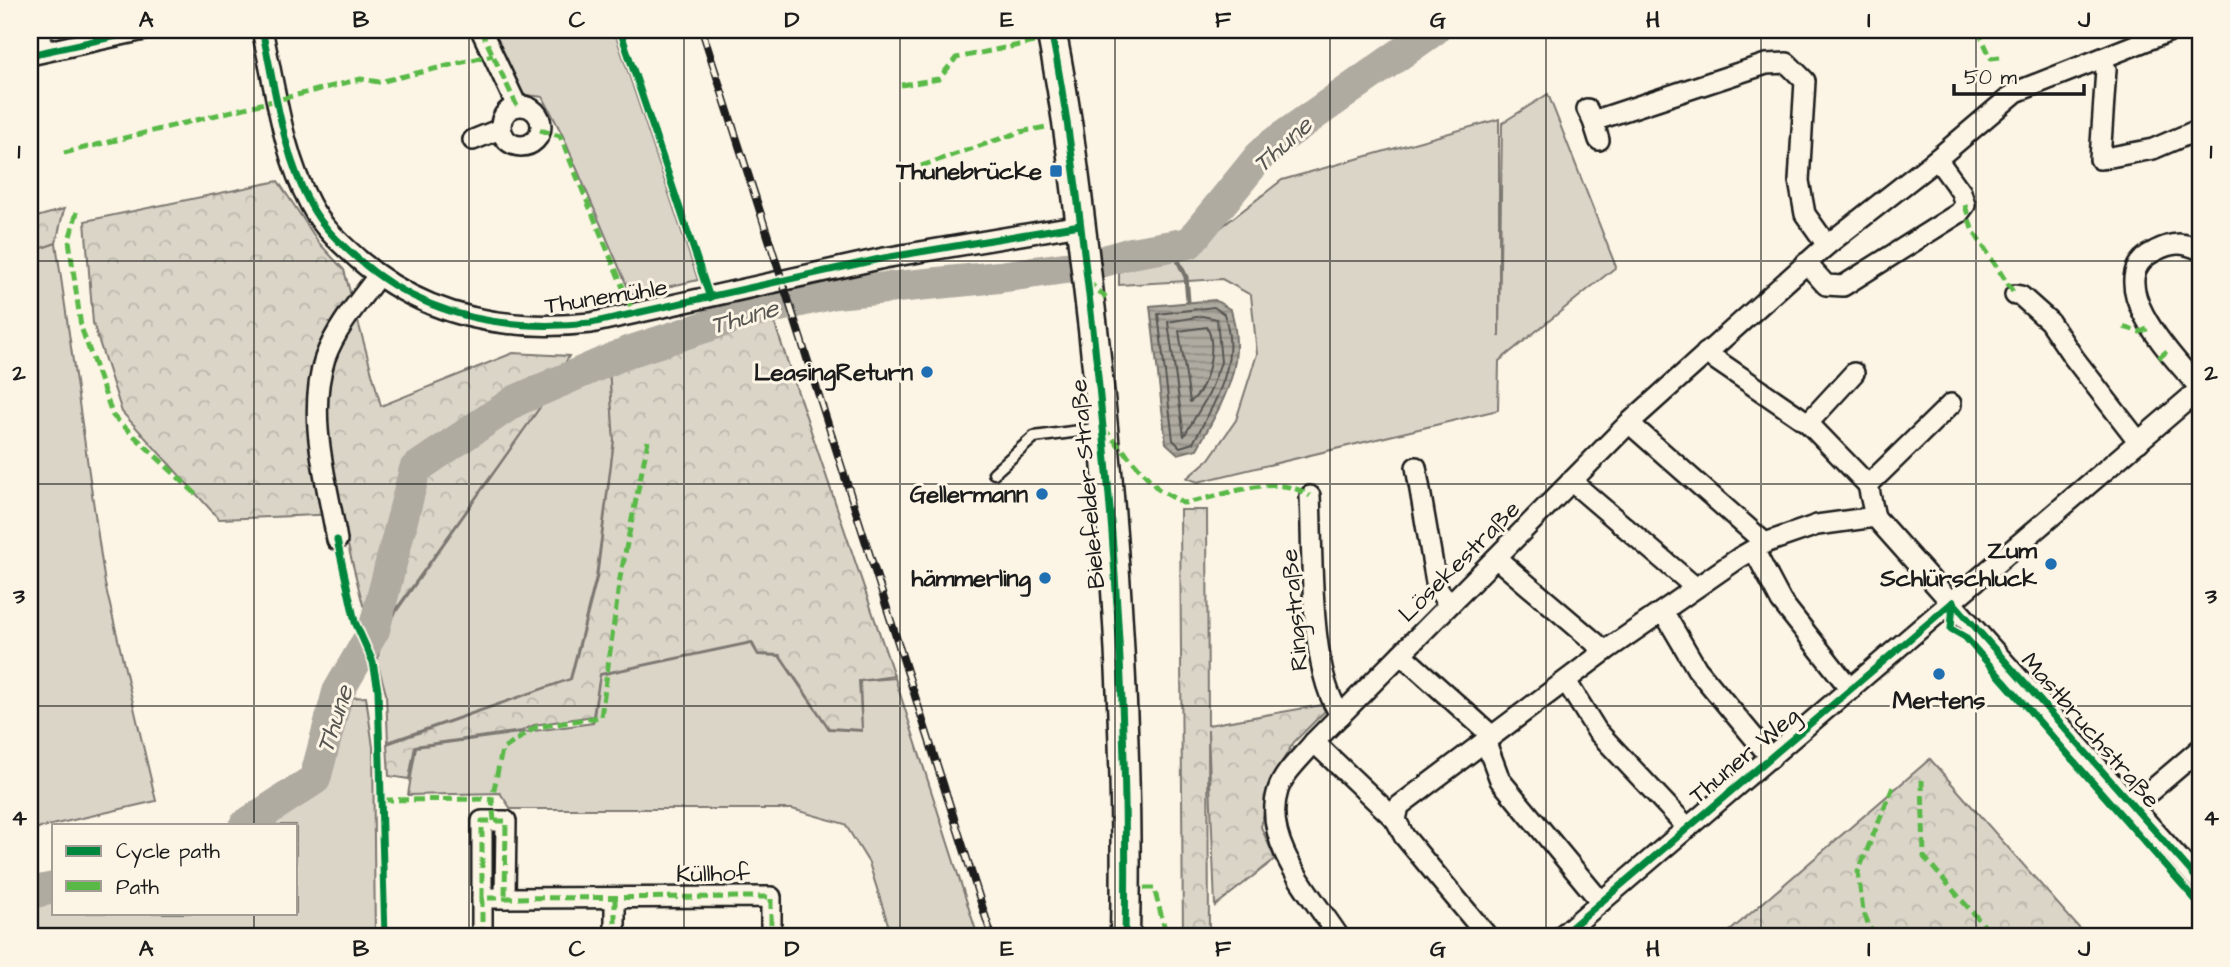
<svg xmlns="http://www.w3.org/2000/svg" width="2230" height="967" viewBox="0 0 2230 967" font-family="'Architects Daughter',sans-serif">
	<defs>
		<pattern id="forest-crowns" width="20" height="18" patternUnits="userSpaceOnUse" patternTransform="scale(1.75)"><rect width="20" height="18" fill="#dbd5c8"/><path d="M2 6a3 3 0 1 1 6 0M12 15a3 3 0 1 1 6 0" fill="none" stroke="#bbb6ab"/></pattern>
		<pattern id="water-rules" width="6" height="5" patternUnits="userSpaceOnUse" patternTransform="scale(1.75)"><rect width="6" height="5" fill="#b0aba1"/><path d="M0 2.5h6" fill="none" stroke="#8e8a82"/></pattern>
	</defs>
	<rect width="100%" height="100%" fill="#fcf5e5"/>
	<filter id="ink" filterUnits="userSpaceOnUse"><feTurbulence type="fractalNoise" baseFrequency=".0143" numOctaves="2"/><feDisplacementMap in="SourceGraphic" scale="14" xChannelSelector="R" yChannelSelector="G"/><feConvolveMatrix kernelMatrix="1 2 1 2 8 2 1 2 1" color-interpolation-filters="sRGB"/></filter>
	<g filter="url(#ink)">
		<g fill="#dbd5c8" stroke="#7c7872" stroke-width="2">
			<path d="M490 30H614L698 280 631 295 562 134 543 97 519 94Z"/>
			<path d="M1548 94 1616 267 1499 361 1498 410 1198 482 1187 478 1209 459 1236 420 1257 354 1251 295 1222 279 1119 285V270L1193 249 1282 180 1499 119V337L1502 123Z"/>
			<path d="M56 243 105 584 156 801 30 830V252Z"/>
			<path d="M609 367 614 440 596 577 570 679 388 742 386 694 377 661 384 629 550 393Z"/>
			<path d="M751 643 758 655 779 656 829 729 862 731 860 681 895 678 978 937H892L869 863 845 824 792 809H511L500 793 408 795 416 747 593 723 600 675Z"/>
			<path d="M366 697 373 747 375 937H30V903L54 898V913H296V825H263L321 787 347 698Z"/>
		</g>
		<g fill="url(#forest-crowns)" stroke="#7c7872" stroke-width="2">
			<path d="M278 181 319 243 344 270 381 406 513 353 569 356 550 393 382 629 363 605 340 514 219 519 122 412 93 323 85 221Z"/>
			<path d="M64 209 56 243 30 252V219Z"/>
			<path d="M771 313 894 676 859 681 862 730 829 728 780 655 758 654 752 642 600 674 593 716 534 725 522 731 415 746 409 779 389 776 387 744 571 679 597 578 614 441 609 367Z"/>
			<path d="M1180 510H1207L1208 725 1322 705 1325 711 1294 742 1270 781 1261 827 1275 859 1215 906 1208 730 1209 937H1183Z"/>
			<path d="M1930 759 2087 937H1723Z"/>
		</g>
		<path fill="url(#water-rules)" stroke="#75726c" stroke-width="2" d="M1215 300 1231 310C1247 366 1223 401 1197 449L1178 454 1166 443 1150 306Z"/>
		<g fill="none" stroke-linecap="round" stroke-linejoin="round">
			<g stroke="#575551" stroke-width="2">
				<path d="M1214 307 1224 314C1241 362 1215 402 1193 443L1180 447 1173 440 1158 314Z"/>
				<path d="M1202 316 1217 319 1221 362 1209 394 1184 436 1168 322Z"/>
				<path d="M1207 327C1217 346 1208 389 1190 402L1179 331Z"/>
			</g>
			<path stroke="#75726c" stroke-width="5" d="M1171 246 1186 277 1188 301"/>
			<g stroke="#b0aba1" stroke-width="32">
				<path d="M245 825 315 779 338 692 374 630 415 469 515 401 628 352 742 315 835 293 999 277 1094 264 1131 253 1189 243 1259 157 1274 143 1434 30"/>
				<path d="M30 893 54 888"/>
			</g>
			<g stroke="#1c1c1c" stroke-width="15">
				<path id="lane" d="M994 473 1034 437 1102 428"/>
			</g>
			<g stroke="#1c1c1c" stroke-width="24">
				<g id="street">
					<path d="M262 30C275 86 282 152 310 204 322 227 339 242 358 259 424 317 506 332 591 323L884 258 1080 225"/>
					<path d="M481 30 517 106"/>
					<path d="M41 52V30"/>
					<path d="M30 55 144 30"/>
					<path d="M2102 59 2106 69 2100 159 2153 149 2200 129"/>
					<circle cx="521" cy="126" r="20"/>
					<path d="M1587 109 1593 121 1766 64 1787 63 1805 81 1799 181 1805 214 1827 245"/>
					<path d="M1593 121 1599 140"/>
					<path d="M473 140 500 129"/>
					<path d="M2200 250C2183 242 2172 242 2155 251 2096 279 2177 362 2200 388"/>
					<path d="M1806 263 1826 285 1843 286 1959 213 1965 205 1961 192 1937 159"/>
					<path d="M2015 295 2021 296 2049 321 2074 358 2139 442"/>
					<path d="M1706 353 1808 423 1868 485 1875 517 2200 882"/>
					<path d="M1629 423 1765 543"/>
					<path d="M1808 423 1854 373"/>
					<path d="M1416 467 1437 588 1449 605"/>
					<path d="M1571 481 1695 587"/>
					<path d="M1868 485 1951 404"/>
					<path d="M1310 496C1313 551 1308 673 1341 715"/>
					<path d="M337 540C327 481 306 417 325 358 336 328 359 301 378 276"/>
					<path d="M1754 550 1781 601 1851 690"/>
					<path d="M1496 558 1605 651"/>
					<path d="M1663 611 1697 669 1771 758"/>
					<path d="M1401 654 1491 735"/>
					<path d="M1566 681 1597 731 1688 828"/>
					<path d="M1485 740 1500 780 1601 902"/>
					<path d="M1314 742 1396 820"/>
					<path d="M2133 806 2200 749"/>
					<path d="M482 898V821H506L505 898"/>
					<path d="M615 898V937"/>
					<path d="M482 937V898L771 897V937"/>
					<path d="M1339 937C1313 896 1261 843 1278 790 1284 772 1302 757 1314 742L1629 423 1827 245 1937 159 2016 92 2173 30"/>
					<path d="M1488 937 1404 836 1396 820 1399 806 1605 651 1739 558 1765 543 1817 525 1875 517"/>
					<path d="M1560 937 2200 389"/>
				</g>
			</g>
			<g stroke="#1c1c1c" stroke-width="33">
				<path id="secondary" d="M1051 30C1071 129 1081 229 1093 329 1115 531 1129 734 1125 937"/>
			</g>
			<use href="#lane" stroke="#fcf5e5" stroke-width="10"/>
			<use href="#street" stroke="#fcf5e5" stroke-width="19"/>
			<use href="#secondary" stroke="#fcf5e5" stroke-width="28"/>
			<g stroke="#1c1c1c" stroke-width="8">
				<path id="rail" d="M702 30 992 937"/>
			</g>
			<use href="#rail" stroke="#fcf5e5" stroke-width="5" stroke-dasharray="16" stroke-linecap="butt"/>
			<g stroke="#58b947" stroke-width="5" stroke-dasharray="10 5" stroke-linecap="butt">
				<path d="M481 30 517 106"/>
				<path d="M1978 30 1991 58 2000 57"/>
				<path d="M901 85 939 79 956 58 1034 42"/>
				<path d="M540 130 560 136 634 314"/>
				<path d="M64 153 361 79 379 82 493 55"/>
				<path d="M921 166 1020 132 1046 127"/>
				<path d="M1965 205 1972 229 2015 295"/>
				<path d="M77 212 69 240 81 327 113 416 197 495"/>
				<path d="M1087 281 1108 299"/>
				<path d="M2124 327 2140 332 2150 328"/>
				<path d="M2159 358 2167 351"/>
				<path d="M1103 428 1158 489 1183 503C1222 498 1274 471 1310 496"/>
				<path d="M1922 780 1924 857 1994 937"/>
				<path d="M383 800 492 799"/>
				<path d="M494 821 492 799 502 750 536 727 601 717 620 578 648 441"/>
				<path d="M1144 888H1154L1167 937"/>
				<path d="M482 898V821H506L505 898"/>
				<path d="M615 898V937"/>
				<path d="M482 937V898L771 897V937"/>
				<path d="M1874 937 1863 911 1858 872 1893 787"/>
			</g>
			<g stroke="#fcf5e5" stroke-width="11">
				<g id="cycleway">
					<path d="M262 30C275 86 282 152 310 204 322 227 339 242 358 259 424 317 506 332 591 323L884 258 1080 225"/>
					<path d="M620 30 710 298"/>
					<path d="M1051 30C1071 129 1081 229 1093 329 1115 531 1129 734 1125 937"/>
					<path d="M30 55 144 30"/>
					<path d="M337 540 355 622 373 662 378 690 385 937"/>
					<path d="M1953 602 1951 629 1965 637 2200 905"/>
					<path d="M1953 602 2200 882"/>
					<path d="M1560 937 1953 602"/>
				</g>
			</g>
			<use href="#cycleway" stroke="#00873e" stroke-width="7"/>
		</g>
	</g>
	<path fill="none" stroke="#1c1c1c" stroke-width="2" stroke-opacity="0.55" d="M254 30V825M469 30V937M684 30V937M900 30V937M1115 30V937M1330 30V937M1546 30V937M1761 30V937M1976 30V937M30 261H2200M30 484H2200M30 706H2200M254 913V937"/>
	<g fill="#1f6fb2" stroke="#fcf5e5" stroke-width="2.5">
		<rect x="1049" y="164" width="14" height="14" rx="3.5"/>
		<circle cx="927" cy="372" r="7"/>
		<circle cx="1042" cy="494" r="7"/>
		<circle cx="2051" cy="564" r="7"/>
		<circle cx="1045" cy="578" r="7"/>
		<circle cx="1939" cy="674" r="7"/>
	</g>
	<g text-anchor="middle" stroke-width="6" stroke-linejoin="round" paint-order="stroke">
		<g font-size="24" font-weight="bold" fill="#1c1c1c" stroke="#fcf5e5" text-anchor="end">
			<text x="1042" y="179">Thunebrücke</text>
			<text x="913" y="380">LeasingReturn</text>
			<text x="1028" y="502">Gellermann</text>
			<text x="2037" y="558">Zum<tspan x="2037" dy="28">Schlürschluck</tspan></text>
			<text x="1031" y="586">hämmerling</text>
			<text x="1939" y="708" text-anchor="middle">Mertens</text>
		</g>
		<g font-size="24" fill="#1c1c1c" stroke="#fcf5e5">
			<text transform="translate(606 296) rotate(-9)" y="8">Thunemühle</text>
			<text transform="translate(1087 484) rotate(-95)" y="8">Bielefelder Straße</text>
			<text transform="translate(1459 561) rotate(-45)" y="8">Lösekestraße</text>
			<text transform="translate(1294 610) rotate(-95)" y="8">Ringstraße</text>
			<text transform="translate(2091 730) rotate(49)" y="8">Mastbruchstraße</text>
			<text transform="translate(1744 755) rotate(-40)" y="8">Thuner Weg</text>
			<text transform="translate(713 873) rotate(-1)" y="8">Küllhof</text>
		</g>
		<g font-size="26" font-style="italic" fill="#575551" stroke="#fcf5e5">
			<text transform="translate(1282 144) rotate(-42)" y="9">Thune</text>
			<text transform="translate(744 316) rotate(-16)" y="9">Thune</text>
			<text transform="translate(334 719) rotate(-72)" y="9">Thune</text>
		</g>
	</g>
	<rect width="2230" height="967" fill="none" stroke="#fcf5e5" stroke-width="77"/>
	<rect x="52" y="824" width="245" height="91" fill="#fcf5e5" stroke="#a29e95" stroke-width="2"/>
	<rect x="66" y="846" width="35" height="10" fill="#00873e" stroke="#a29e95" stroke-width="2"/>
	<text x="116" y="858" font-size="21" fill="#1c1c1c">Cycle path</text>
	<rect x="66" y="881" width="35" height="10" fill="#58b947" stroke="#a29e95" stroke-width="2"/>
	<text x="116" y="894" font-size="21" fill="#1c1c1c">Path</text>
	<path d="M1954 84v10h130v-10" fill="none" stroke="#1c1c1c" stroke-width="3.5"/>
	<text x="1964" y="84" font-size="21" fill="#1c1c1c" stroke="#fcf5e5" stroke-width="5" paint-order="stroke">50 m</text>
	<rect x="38" y="38" width="2154" height="890" fill="none" stroke="#1c1c1c" stroke-width="2.5"/>
	<g font-size="23" text-anchor="middle" font-weight="bold" fill="#1c1c1c">
		<text x="146" y="27">A</text>
		<text x="361" y="27">B</text>
		<text x="577" y="27">C</text>
		<text x="792" y="27">D</text>
		<text x="1007" y="27">E</text>
		<text x="1223" y="27">F</text>
		<text x="1438" y="27">G</text>
		<text x="1653" y="27">H</text>
		<text x="1869" y="27">I</text>
		<text x="2084" y="27">J</text>
		<text x="19" y="158">1</text>
		<text x="2211" y="158">1</text>
		<text x="19" y="380">2</text>
		<text x="2211" y="380">2</text>
		<text x="19" y="603">3</text>
		<text x="2211" y="603">3</text>
		<text x="19" y="825">4</text>
		<text x="2211" y="825">4</text>
		<text x="146" y="956">A</text>
		<text x="361" y="956">B</text>
		<text x="577" y="956">C</text>
		<text x="792" y="956">D</text>
		<text x="1007" y="956">E</text>
		<text x="1223" y="956">F</text>
		<text x="1438" y="956">G</text>
		<text x="1653" y="956">H</text>
		<text x="1869" y="956">I</text>
		<text x="2084" y="956">J</text>
	</g>
</svg>
